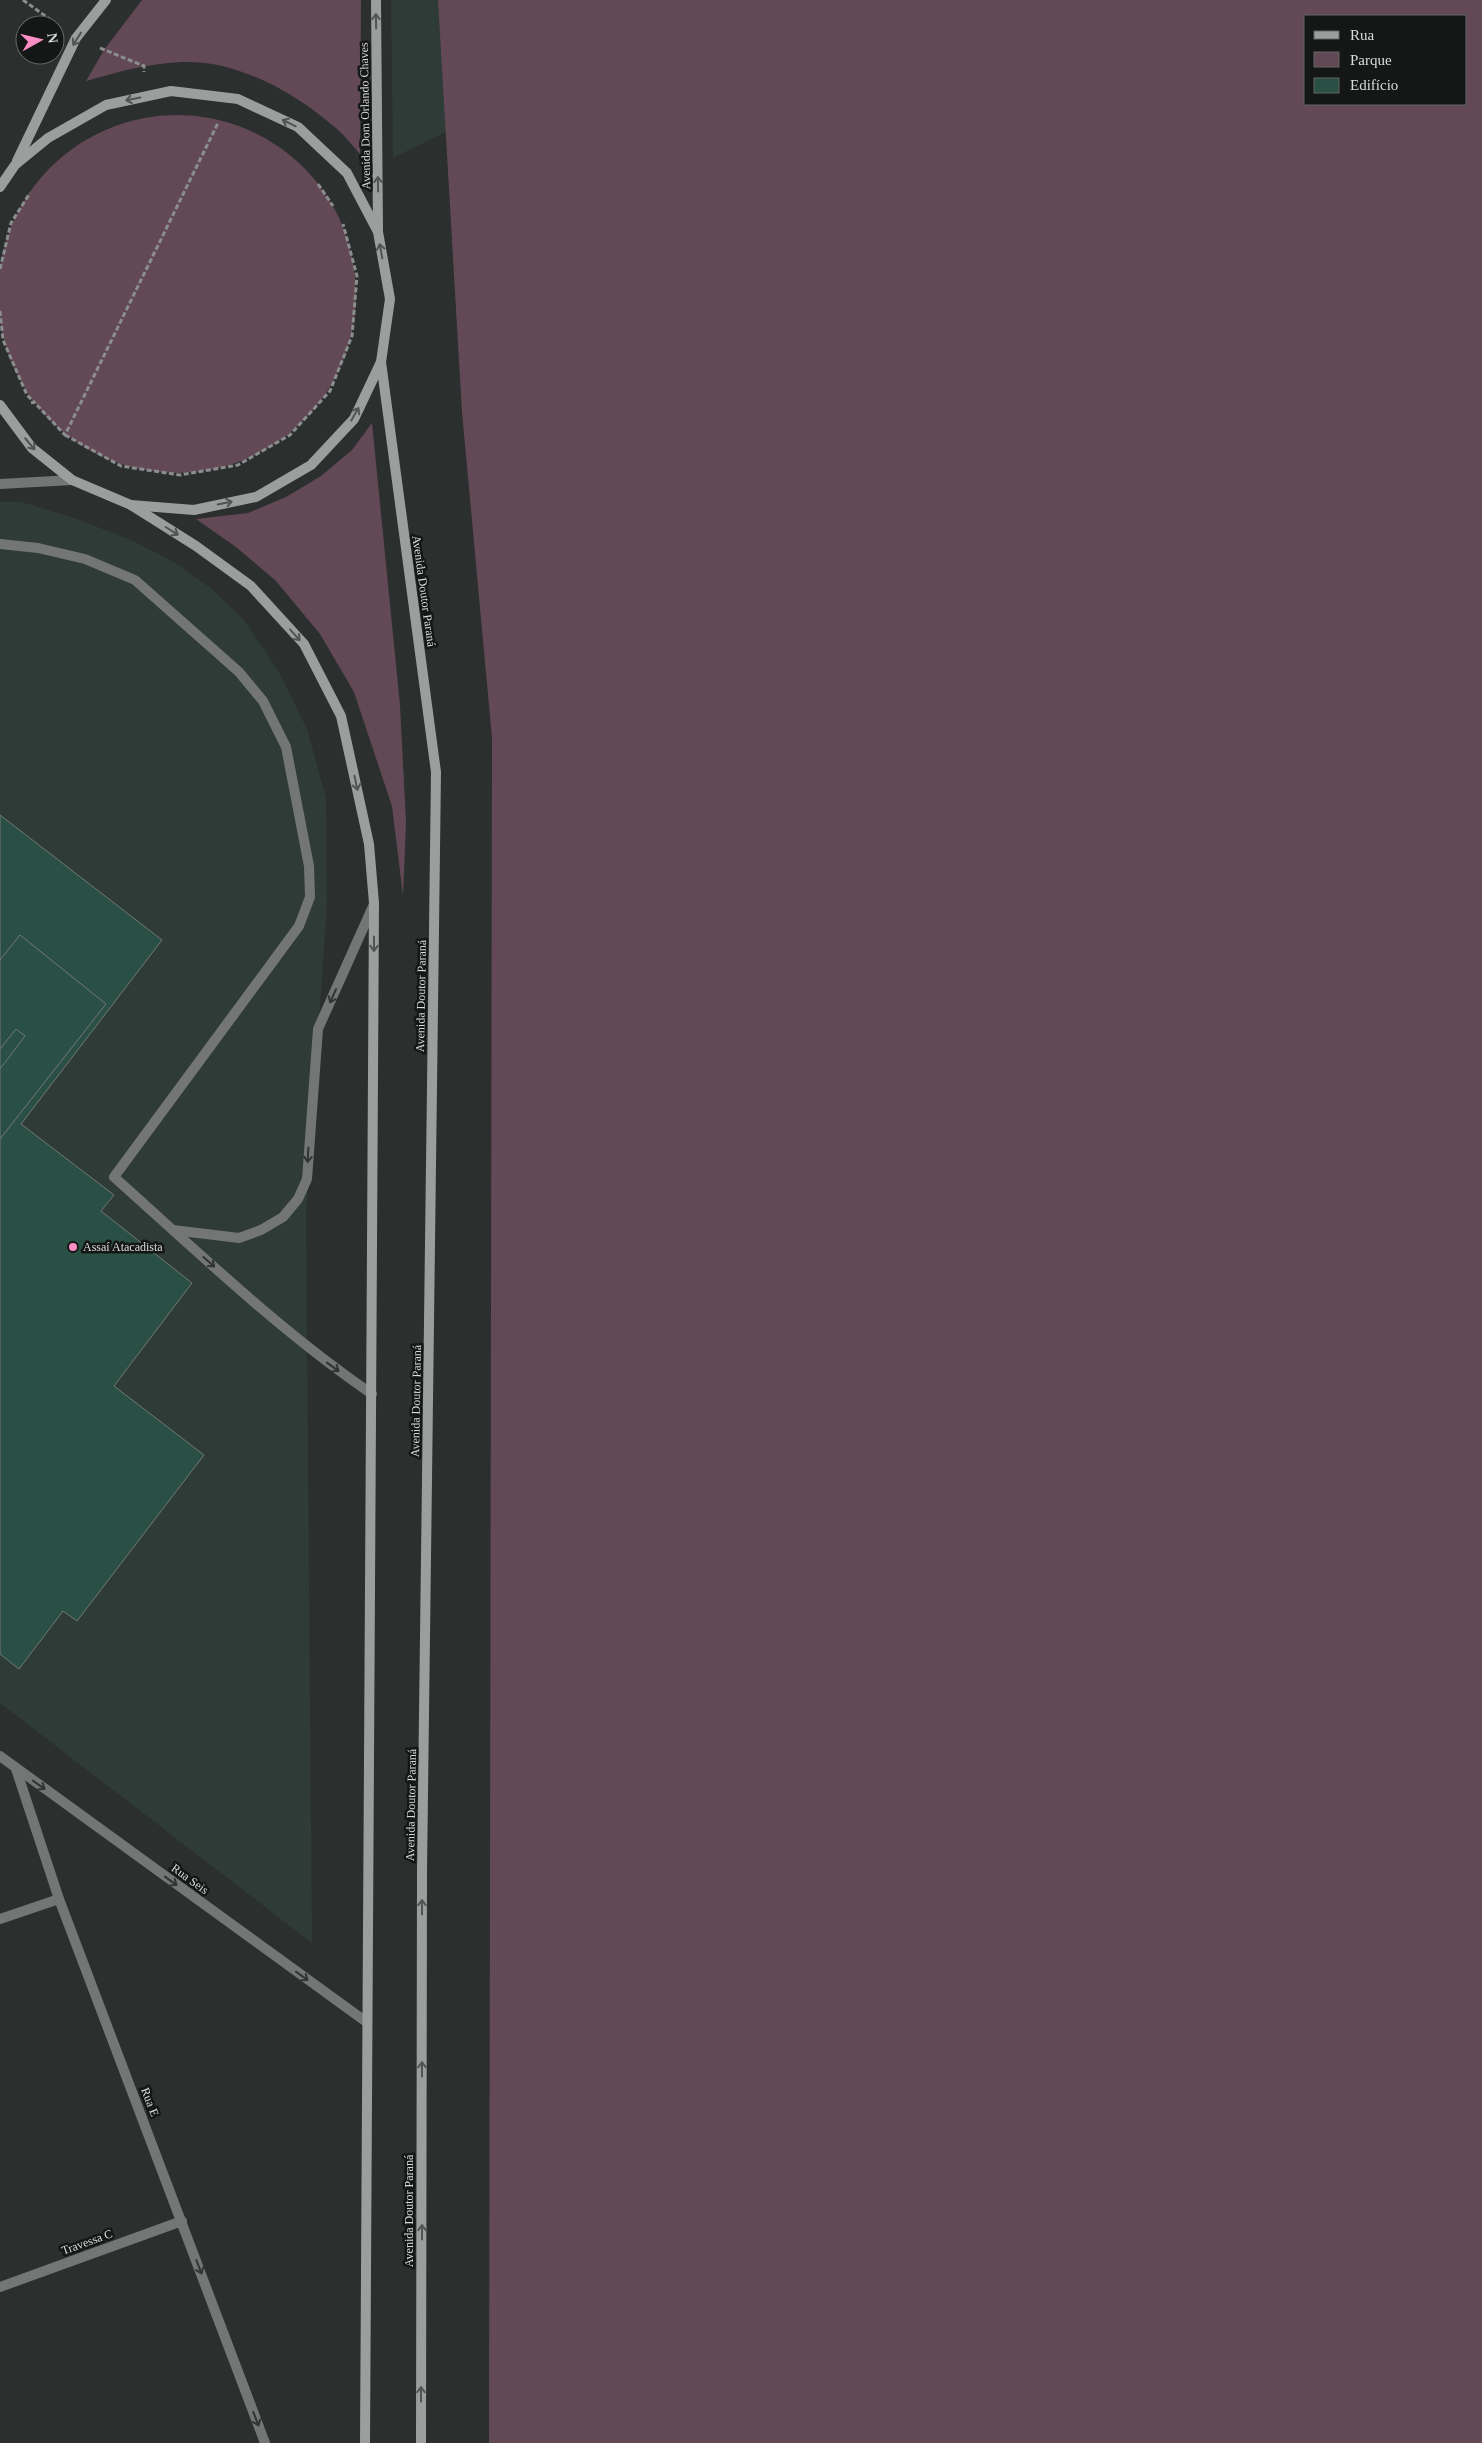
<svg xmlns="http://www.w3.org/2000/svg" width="1482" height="2443" viewBox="0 0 1482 2443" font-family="Georgia,serif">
	<rect width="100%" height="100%" fill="#2b2f2e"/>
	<g fill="#2f3b37">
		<path d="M391 0H713L393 158Z"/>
		<path d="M0 502H22L77 519 131 540 174 562 212 589 244 620 279 672 307 729 326 798 327 904 306 1214 312 1943 0 1703Z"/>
	</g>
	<g fill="#634955" fill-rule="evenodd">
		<path d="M142 0H361L360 154C351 144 342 132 331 124 292 91 236 60 183 62 149 63 118 72 86 81L104 50Z"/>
		<path d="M438 0H1482V2443H489L492 738 462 412ZM1306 16H1466V104H1306Z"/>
		<circle cx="177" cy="294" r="179"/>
		<path d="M372 423 400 705 406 822 403 896 392 806 354 692 320 634 276 581 236 547 196 519 248 513 286 497 321 476 352 450Z"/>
	</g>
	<g fill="#2a4f45" stroke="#737876">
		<path d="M0 815 162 940 21 1124 114 1195 101 1211 192 1283 114 1386 204 1455 77 1621 63 1611 19 1669 0 1654Z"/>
		<path d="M20 935 106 1004 0 1139V1069L25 1036 16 1029 0 1049V960Z"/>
	</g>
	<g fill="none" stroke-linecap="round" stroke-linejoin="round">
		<g stroke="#8a8e8d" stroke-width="3" stroke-dasharray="5 2.5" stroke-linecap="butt">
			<path d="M23 0 55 23"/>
			<path d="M100 48 144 66V72"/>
			<path d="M318 184 333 206"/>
			<path d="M0 269 11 223 30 193"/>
			<path d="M0 311 3 340 27 395 34 402"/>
			<path d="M31 403 34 402 65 435 218 123"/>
			<path d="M65 435 121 466 180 475 238 465 290 435 330 391 352 336 357 276 343 224"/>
		</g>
		<g stroke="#747675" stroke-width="10">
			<path d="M0 544 38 548 85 559 135 580 239 672 263 701 286 747 309 866 310 897 299 926 114 1177C198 1252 280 1331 372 1394"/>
			<path d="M173 1230 239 1238 261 1230 283 1217 298 1199 307 1179 318 1029 374 904"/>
		</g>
		<g stroke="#747675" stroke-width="10">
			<path d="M16 1769 59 1899 265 2443"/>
			<path d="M0 1919 59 1899"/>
			<path d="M0 2287 182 2221"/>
		</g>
		<g stroke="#747675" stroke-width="10">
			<path d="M0 484 72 480"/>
			<path d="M0 1756 365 2021"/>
		</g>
		<g stroke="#9b9e9d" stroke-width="10">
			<path d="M376 0 378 229"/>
			<path d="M17 161 76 38 106 0"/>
			<path d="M0 187 15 165 48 138 106 105 171 91 238 99 298 127 347 173 378 232 390 299 381 362 354 419 311 465 256 497 194 510 131 505 72 480 32 448 0 405"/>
			<path d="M381 362 436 772 422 1872 421 2443"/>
			<path d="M131 505 196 546 251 586 304 644 341 716 369 844 374 903C372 1417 365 1930 365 2443"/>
		</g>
	</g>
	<defs><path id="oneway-shaft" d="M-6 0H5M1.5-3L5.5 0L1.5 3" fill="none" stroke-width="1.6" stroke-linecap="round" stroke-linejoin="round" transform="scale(1.25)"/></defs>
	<g stroke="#515453">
		<use href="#oneway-shaft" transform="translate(376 21) rotate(-91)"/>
		<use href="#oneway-shaft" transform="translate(77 39) rotate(122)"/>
		<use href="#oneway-shaft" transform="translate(133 99) rotate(168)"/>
		<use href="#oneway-shaft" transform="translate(289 123) rotate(-154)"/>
		<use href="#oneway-shaft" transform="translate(378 184) rotate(-91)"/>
		<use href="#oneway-shaft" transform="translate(381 251) rotate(-100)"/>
		<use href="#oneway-shaft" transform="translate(355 414) rotate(-60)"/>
		<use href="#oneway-shaft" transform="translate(30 444) rotate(50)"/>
		<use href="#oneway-shaft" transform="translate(225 503) rotate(-12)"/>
		<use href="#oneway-shaft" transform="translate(172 531) rotate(32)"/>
		<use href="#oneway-shaft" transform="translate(295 635) rotate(48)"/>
		<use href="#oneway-shaft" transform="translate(356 783) rotate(78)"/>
		<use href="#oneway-shaft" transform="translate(374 944) rotate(90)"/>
		<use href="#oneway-shaft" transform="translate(422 1907) rotate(-90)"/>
		<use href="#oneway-shaft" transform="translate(422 2069) rotate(-90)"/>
		<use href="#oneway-shaft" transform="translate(422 2232) rotate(-90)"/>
		<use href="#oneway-shaft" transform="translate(421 2394) rotate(-90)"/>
	</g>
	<g stroke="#323432">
		<use href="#oneway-shaft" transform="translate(333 996) rotate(114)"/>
		<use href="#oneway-shaft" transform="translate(308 1155) rotate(93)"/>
		<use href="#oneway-shaft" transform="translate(209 1262) rotate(41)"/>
		<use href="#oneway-shaft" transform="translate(333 1367) rotate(36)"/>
		<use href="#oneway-shaft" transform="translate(39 1785) rotate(36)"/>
		<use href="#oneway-shaft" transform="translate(171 1881) rotate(36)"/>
		<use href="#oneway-shaft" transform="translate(302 1976) rotate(36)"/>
		<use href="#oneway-shaft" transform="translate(199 2267) rotate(69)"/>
		<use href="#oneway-shaft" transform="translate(256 2419) rotate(69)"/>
	</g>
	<circle fill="#fb8fc5" stroke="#151716" stroke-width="2" cx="73" cy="1247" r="5"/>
	<g text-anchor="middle" stroke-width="5" stroke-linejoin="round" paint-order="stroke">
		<g font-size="12" fill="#d9dcdb" stroke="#151716">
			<text transform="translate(365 116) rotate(-91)" y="4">Avenida Dom Orlando Chaves</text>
			<text transform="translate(424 591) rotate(82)" y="4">Avenida Doutor Paraná</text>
			<text transform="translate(421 996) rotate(-89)" y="4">Avenida Doutor Paraná</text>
			<text transform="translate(416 1401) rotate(-89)" y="4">Avenida Doutor Paraná</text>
			<text transform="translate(411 1805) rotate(-89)" y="4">Avenida Doutor Paraná</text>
			<text transform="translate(190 1879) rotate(36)" y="4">Rua Seis</text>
			<text transform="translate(150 2102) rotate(69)" y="4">Rua E</text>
			<text transform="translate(409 2211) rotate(-90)" y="4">Avenida Doutor Paraná</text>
			<text transform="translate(87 2242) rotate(-20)" y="4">Travessa C</text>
		</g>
		<g font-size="12" fill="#d9dcdb" stroke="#151716" text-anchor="start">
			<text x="83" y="1251">Assaí Atacadista</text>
		</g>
	</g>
	<rect x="1304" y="15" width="162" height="90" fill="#151716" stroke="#636665"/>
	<rect x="1314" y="31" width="25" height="8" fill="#9b9e9d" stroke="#636665"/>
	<text x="1350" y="40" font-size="15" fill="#d9dcdb">Rua</text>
	<rect x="1314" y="52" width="25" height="15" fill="#634955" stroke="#636665"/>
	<text x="1350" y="65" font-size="15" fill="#d9dcdb">Parque</text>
	<rect x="1314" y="78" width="25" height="15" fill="#2a4f45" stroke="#636665"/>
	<text x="1350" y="90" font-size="15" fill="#d9dcdb">Edifício</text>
	<g transform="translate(40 40) rotate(82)"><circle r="24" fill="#151716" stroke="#636665"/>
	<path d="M0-4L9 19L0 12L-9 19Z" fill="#fb8fc5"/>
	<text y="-8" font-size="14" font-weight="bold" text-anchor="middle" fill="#d9dcdb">N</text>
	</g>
</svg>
